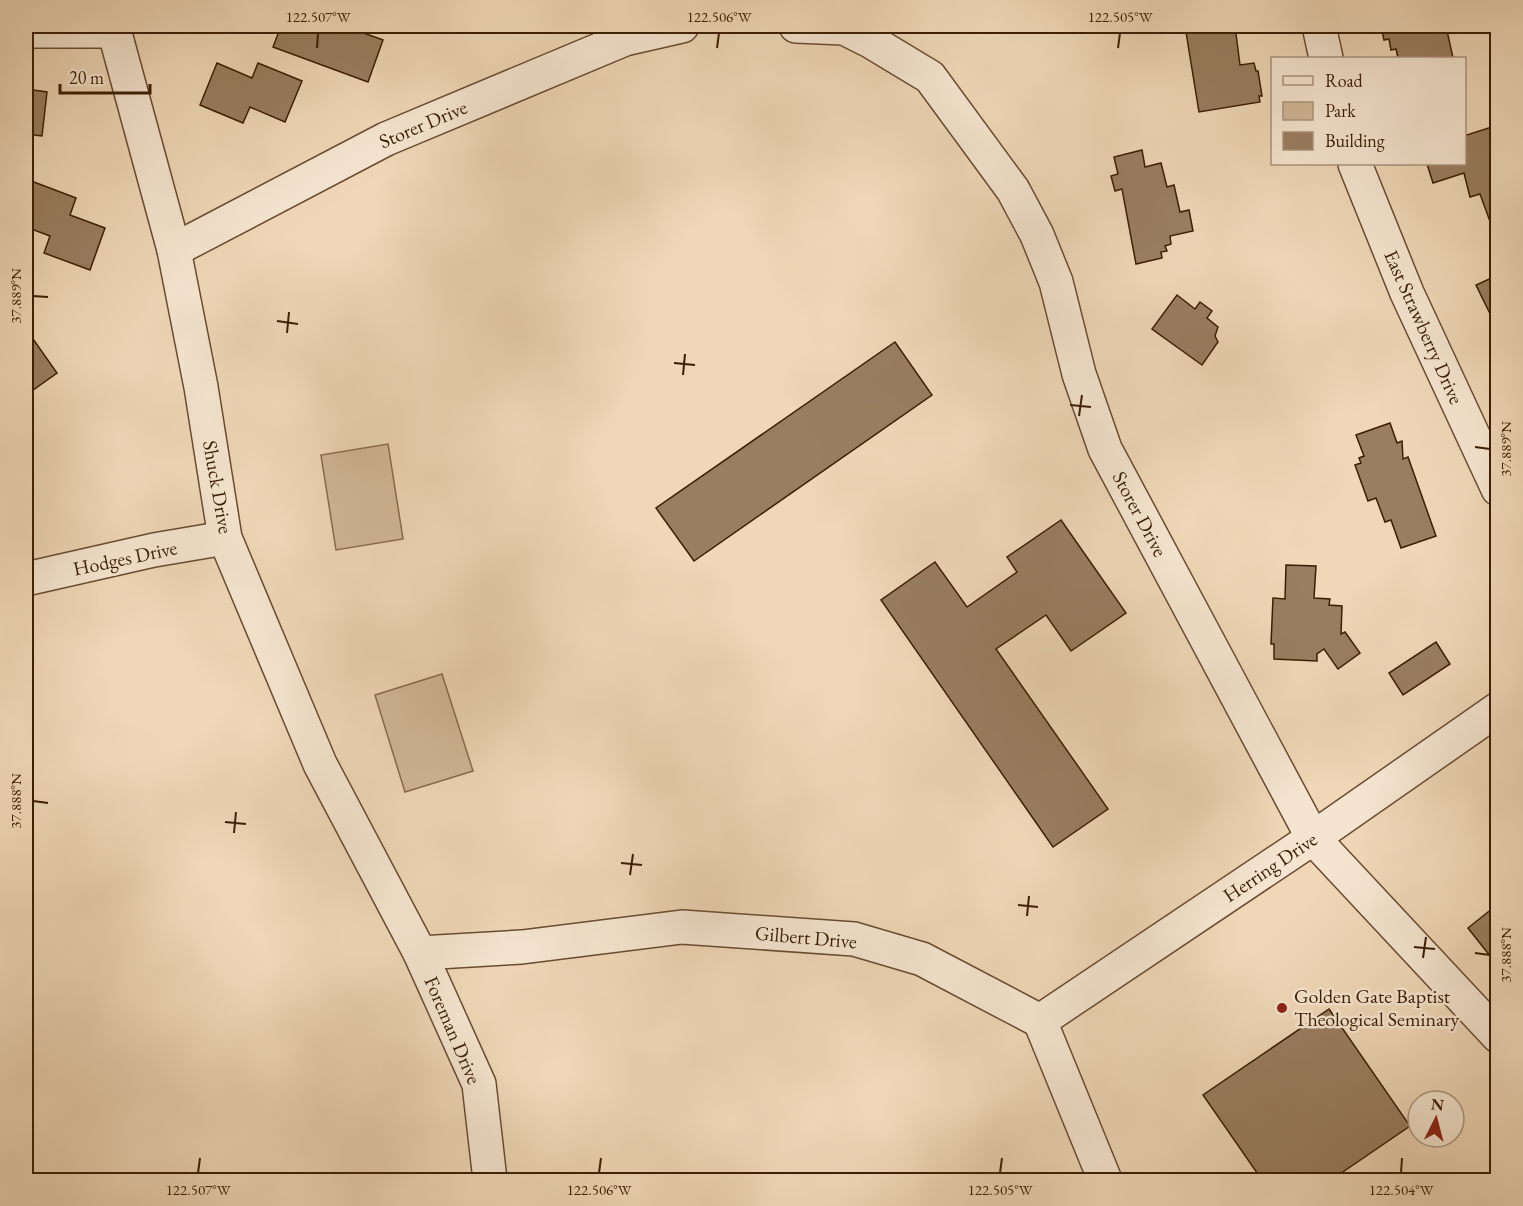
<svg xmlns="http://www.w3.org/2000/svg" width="1523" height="1206" viewBox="0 0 1523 1206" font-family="'EB Garamond',serif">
	<rect width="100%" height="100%" fill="#efd7b7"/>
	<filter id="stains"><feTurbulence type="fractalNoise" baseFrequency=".00333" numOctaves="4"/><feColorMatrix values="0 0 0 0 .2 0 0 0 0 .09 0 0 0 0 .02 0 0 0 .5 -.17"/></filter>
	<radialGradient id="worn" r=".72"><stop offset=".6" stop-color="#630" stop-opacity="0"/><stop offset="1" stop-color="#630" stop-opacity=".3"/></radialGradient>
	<g fill="#d1b899" stroke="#866b4e" stroke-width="1.5">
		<path d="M388 444 403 539 336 550 321 455Z"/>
		<path d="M442 674 473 771 405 792 375 695Z"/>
	</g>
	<g fill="#997e61" stroke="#3c1e04" stroke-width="1.5">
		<path d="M281 26H344L383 40 368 82 273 47Z"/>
		<path d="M1185 26H1235L1240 65 1254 63 1256 71H1258L1262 96H1259L1260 102 1199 112Z"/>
		<path d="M1381 26H1446L1453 58H1398L1396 49 1391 50 1389 39 1384 40Z"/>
		<path d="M217 63 252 78 258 63 302 81 285 122 250 107 243 123 200 105Z"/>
		<path d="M26 89 47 92 42 136 26 134Z"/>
		<path d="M1498 125V226L1492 227 1480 194 1470 197 1464 173 1433 183 1427 164H1464V133L1467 135Z"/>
		<path d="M1142 150 1145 167 1161 163 1167 187 1174 185 1180 212 1189 210 1193 231 1170 236 1171 244 1165 246 1167 251 1161 252 1162 258 1136 264 1122 189 1115 191 1111 176 1118 174 1114 157Z"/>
		<path d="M26 179 76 198 70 215 105 228 90 270 44 253 50 236 26 227Z"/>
		<path d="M1498 275V330L1476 285Z"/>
		<path d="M1177 295 1195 309 1200 302 1212 311 1207 318 1218 327 1215 336 1218 342 1202 365 1152 329Z"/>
		<path d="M26 329 57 373 26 395Z"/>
		<path d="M895 342 932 395 694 561 656 508Z"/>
		<path d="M1390 423 1397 443 1402 441 1403 459 1408 457 1436 536 1401 548 1391 520 1385 522 1376 498 1368 501 1355 465 1361 463 1359 458 1364 456 1356 435Z"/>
		<path d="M1061 520 1126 613 1071 651 1046 615 996 649 1108 809 1053 847 881 600 935 562 967 607 1017 572 1007 557Z"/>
		<path d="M1286 565 1316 566 1314 598 1330 599 1329 605 1342 606 1341 634 1345 632 1360 653 1338 669 1324 649 1317 654V661L1274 659V644H1271L1273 598 1285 599Z"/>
		<path d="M1436 642 1450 664 1403 695 1389 673Z"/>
		<path d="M1498 904V966L1468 928Z"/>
		<path d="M1329 1009 1410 1126 1331 1180H1262L1203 1095Z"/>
	</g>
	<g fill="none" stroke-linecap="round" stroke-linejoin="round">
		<g stroke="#694c31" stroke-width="36">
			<g id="minor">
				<path d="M113 26 174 250 201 387 225 538 320 764 420 953 479 1084 490 1180"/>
				<path d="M796 26 844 28 872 42 930 77 1013 190 1037 235 1056 282 1079 374 1105 449 1313 838 1498 1036"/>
				<path d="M26 31H114"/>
				<path d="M174 250 386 139 625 39 682 26"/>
				<path d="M26 579 154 550 225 538"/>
				<path d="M420 953 522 947 682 927 854 939 922 959 1040 1021 1105 1180"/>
				<path d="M1040 1021 1313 838 1498 709"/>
			</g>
		</g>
		<g stroke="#694c31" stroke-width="36">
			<g id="tertiary">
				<path d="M1319 26 1326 58"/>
				<path d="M1355 164 1407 293 1498 489"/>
			</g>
		</g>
		<use href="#minor" stroke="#f5e5d0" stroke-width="33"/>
		<use href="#tertiary" stroke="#f5e5d0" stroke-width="33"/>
	</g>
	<path fill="none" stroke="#3c1e04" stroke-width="2" d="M317 48 318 33M717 48 719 33M1118 48 1120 33M33 296 48 297M277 321 298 324M287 333 289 312M674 363 695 365M683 375 685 354M1070 405 1091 407M1079 416 1082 395M1475 447 1490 449M33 801 48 803M225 822 246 824M234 833 236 812M621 863 642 865M630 875 633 854M1018 905 1038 907M1027 916 1029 896M1414 947 1435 949M1475 953 1490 955M1423 958 1426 937M198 1173 200 1158M599 1173 601 1158M1000 1173 1002 1158M1401 1173 1402 1158"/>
	<circle fill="#8f2418" stroke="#f5e5d0" stroke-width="2" cx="1282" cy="1008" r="6"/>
	<g text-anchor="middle" stroke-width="5" stroke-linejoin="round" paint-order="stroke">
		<g font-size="20" fill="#3c1e04" stroke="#f5e5d0">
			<text transform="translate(423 124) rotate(-23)" y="7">Storer Drive</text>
			<text transform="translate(1424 327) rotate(66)" y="7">East Strawberry Drive</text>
			<text transform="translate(218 487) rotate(80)" y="7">Shuck Drive</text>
			<text transform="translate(1140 514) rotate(62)" y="7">Storer Drive</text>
			<text transform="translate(125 558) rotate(-12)" y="7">Hodges Drive</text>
			<text transform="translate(1270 867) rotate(-34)" y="7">Herring Drive</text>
			<text transform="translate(806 937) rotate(5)" y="7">Gilbert Drive</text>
			<text transform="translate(453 1030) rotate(67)" y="7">Foreman Drive</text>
		</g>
		<g font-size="20" fill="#3c1e04" stroke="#f5e5d0" text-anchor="start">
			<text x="1294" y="1003">Golden Gate Baptist<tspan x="1294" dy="23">Theological Seminary</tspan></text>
		</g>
	</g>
	<rect width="1523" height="1206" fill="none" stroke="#efd7b7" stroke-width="66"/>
	<rect x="1271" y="57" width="195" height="108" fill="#f5e5d0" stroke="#ab957e" stroke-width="1.5"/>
	<rect x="1283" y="76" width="30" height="9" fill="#f5e5d0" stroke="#ab957e" stroke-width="1.5"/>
	<text x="1325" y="87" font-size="18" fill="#3c1e04">Road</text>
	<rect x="1283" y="102" width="30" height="18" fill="#d1b899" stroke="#ab957e" stroke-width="1.5"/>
	<text x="1325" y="117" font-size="18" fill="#3c1e04">Park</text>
	<rect x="1283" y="132" width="30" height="18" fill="#997e61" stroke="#ab957e" stroke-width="1.5"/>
	<text x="1325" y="147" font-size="18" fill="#3c1e04">Building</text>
	<g transform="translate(1436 1119) rotate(6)"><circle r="28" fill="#f5e5d0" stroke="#ab957e" stroke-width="1.5"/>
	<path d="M0-4.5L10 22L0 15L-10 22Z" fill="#8f2418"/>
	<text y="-9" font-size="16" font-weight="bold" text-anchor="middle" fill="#3c1e04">N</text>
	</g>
	<path d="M60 84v9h90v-9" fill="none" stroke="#3c1e04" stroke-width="3"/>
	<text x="69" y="84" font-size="18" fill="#3c1e04" stroke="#f5e5d0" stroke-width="4.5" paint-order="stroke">20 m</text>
	<rect x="33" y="33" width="1457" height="1140" fill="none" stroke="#3c1e04" stroke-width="2"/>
	<g font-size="15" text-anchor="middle" fill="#3c1e04">
		<text x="318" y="22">122.507°W</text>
		<text x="719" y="22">122.506°W</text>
		<text x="1120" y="22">122.505°W</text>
		<text transform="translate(16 296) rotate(-90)" y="5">37.889°N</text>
		<text transform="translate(1506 449) rotate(-90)" y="5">37.889°N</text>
		<text transform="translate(16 801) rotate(-90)" y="5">37.888°N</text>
		<text transform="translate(1506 955) rotate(-90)" y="5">37.888°N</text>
		<text x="198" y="1195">122.507°W</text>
		<text x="599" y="1195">122.506°W</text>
		<text x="1000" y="1195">122.505°W</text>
		<text x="1401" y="1195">122.504°W</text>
	</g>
	<rect width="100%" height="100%" filter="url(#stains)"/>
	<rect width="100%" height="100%" fill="url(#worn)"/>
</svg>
